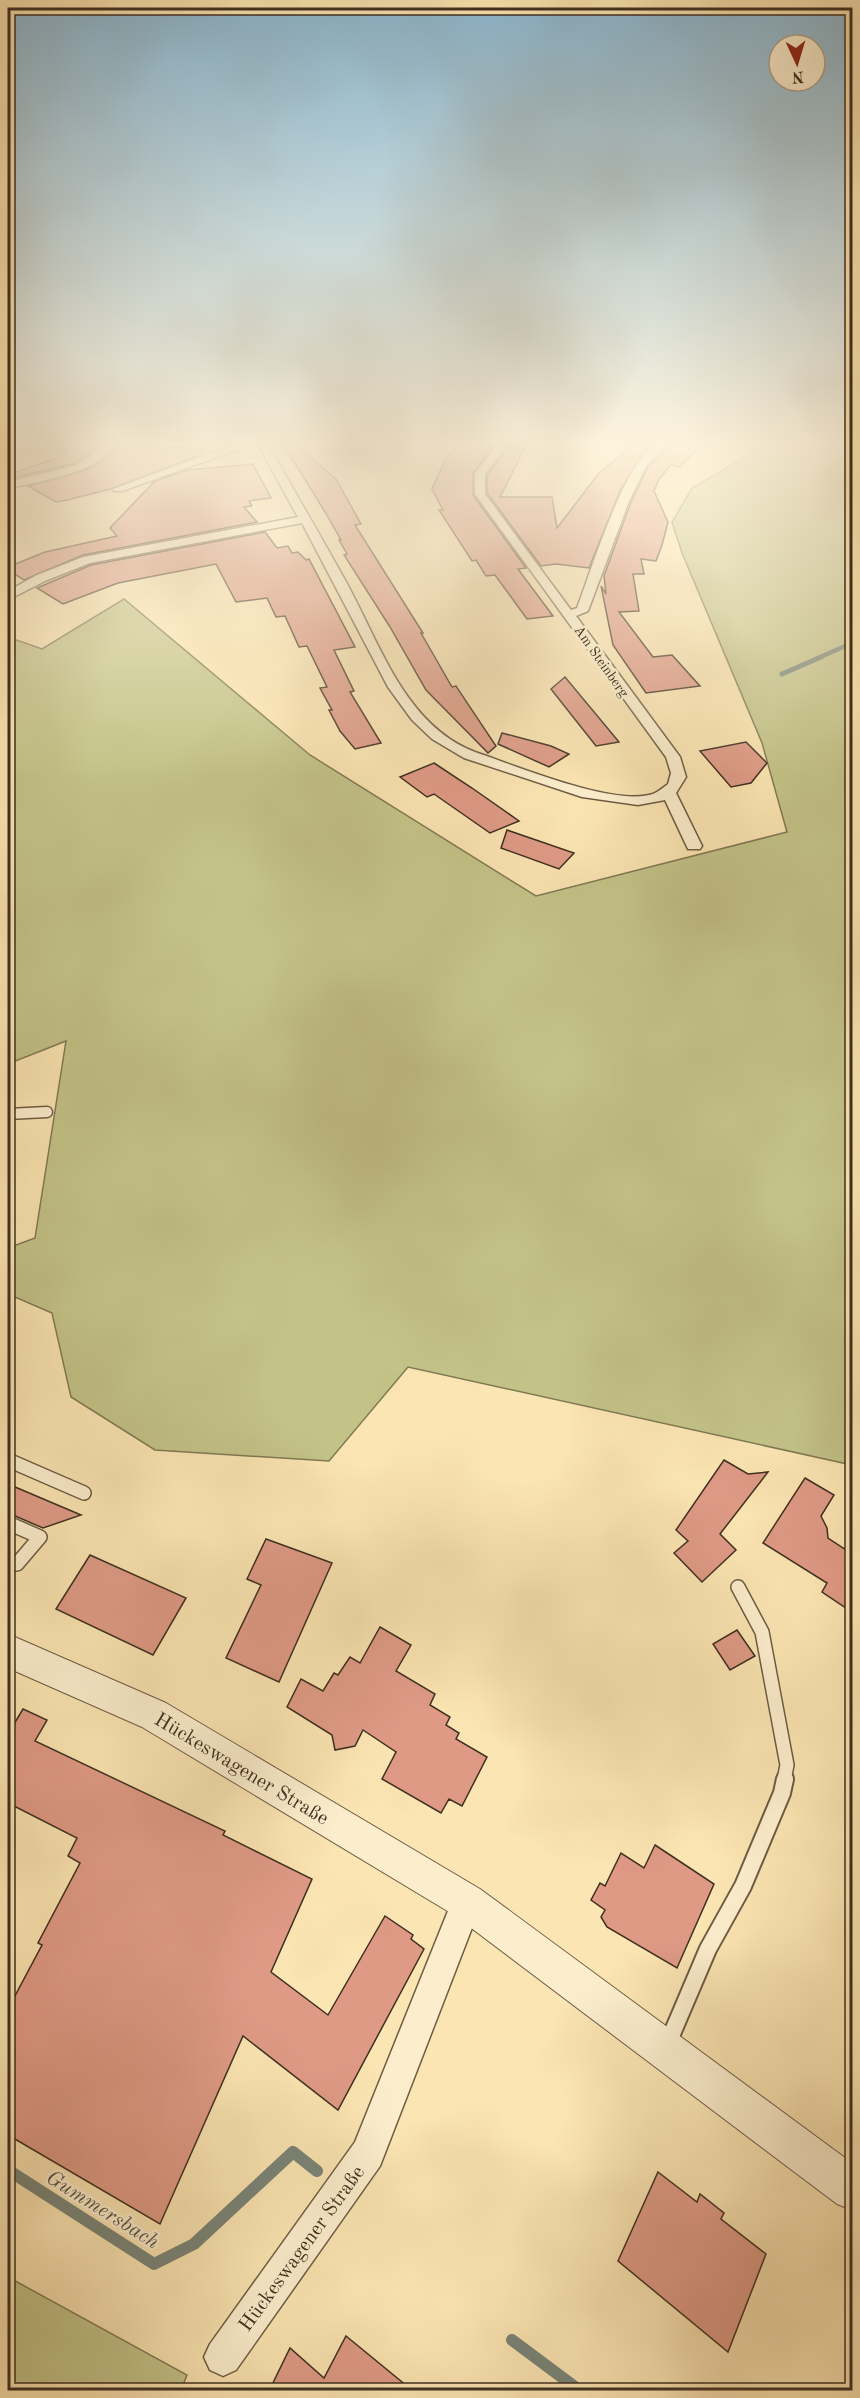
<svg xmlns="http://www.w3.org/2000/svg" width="860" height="2398" viewBox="0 0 860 2398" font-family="'Old Standard TT',serif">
	<rect width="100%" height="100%" fill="#fbe5b2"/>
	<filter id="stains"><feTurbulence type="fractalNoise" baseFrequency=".00333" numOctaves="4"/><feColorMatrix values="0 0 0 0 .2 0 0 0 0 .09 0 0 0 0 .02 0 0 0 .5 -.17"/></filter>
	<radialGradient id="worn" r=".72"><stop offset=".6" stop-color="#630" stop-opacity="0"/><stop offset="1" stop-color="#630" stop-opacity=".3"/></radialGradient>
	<g fill="#c3c388" stroke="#807954" stroke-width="1.5">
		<path d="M773 441H852V1465L408 1367 329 1461 155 1450 71 1397 52 1313 8 1294V1248L35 1238 66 1041 8 1064V637L42 649 124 599 310 755 536 896 787 832 762 743 682 553 672 522 692 488Z"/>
		<path d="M8 2277 187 2375 181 2390H8Z"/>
	</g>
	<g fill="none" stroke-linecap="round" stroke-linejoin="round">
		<path stroke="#798478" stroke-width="4.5" d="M818 658 852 643"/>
		<path stroke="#798478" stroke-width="5" d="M782 674 821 657"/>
		<g stroke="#798478" stroke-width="12">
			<path d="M8 2170 154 2264 194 2244 293 2152 317 2171"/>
			<path d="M512 2340 579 2390"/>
		</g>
	</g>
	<g fill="#df9a86" stroke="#3e2f20" stroke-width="1.5">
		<path d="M87 441 104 442 76 463 13 478 8 475 60 457 70 443H84Z"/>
		<path d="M281 441H292L336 479 361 524 355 525 423 633H421L452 687 456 686 496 746 488 753 426 690 390 627 344 555 347 554 339 540H341L325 512Z"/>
		<path d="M465 441 495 444 473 473V495L526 568 518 569 553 616 527 619 495 575 486 576 476 560 472 561 439 510H443L432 489 446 458 459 443Z"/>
		<path d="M638 441H657L646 450 621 489 589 568 556 564 541 566 487 493V475L509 446 525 448 500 497H552L557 528 599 473Z"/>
		<path d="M676 441H699L701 445 680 467 671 465 659 479 654 491 668 522 662 545 656 561 641 559 644 574H633L639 611 619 612 653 657 672 655 700 686 646 693 613 645 601 586 606 594 604 576 631 502 648 467Z"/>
		<path d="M118 443 204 449 200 455 111 489 67 500 56 502 28 486 86 470 112 453Z"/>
		<path d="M253 464 271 498 249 501 252 506 244 507 257 522 83 555 24 580 8 570V567L45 552 117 536 110 528 155 481 188 470Z"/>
		<path d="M265 532 277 548 288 546 292 553 298 552 306 560 309 559 355 647 334 650 354 691 350 692 381 743 355 749 340 731 329 710H332L320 688 327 687 307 646 299 647 285 616 276 617 267 598 236 602 216 564 118 583 63 604 37 588 91 565Z"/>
		<path d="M565 677 619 742 596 746 551 689Z"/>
		<path d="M502 733 551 746 569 754 549 767 498 744Z"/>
		<path d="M746 742 767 763 751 783 731 787 700 751Z"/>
		<path d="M434 763 472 788 519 821 490 833 434 794 427 797 400 777Z"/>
		<path d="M507 830 574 853 559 869 501 848Z"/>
		<path d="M724 1460 748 1474 768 1472 720 1534 736 1550 702 1582 674 1553 688 1541 676 1530Z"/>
		<path d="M805 1478 834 1495 821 1516 827 1528 828 1538 852 1554V1612L822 1592 827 1583 763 1543Z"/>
		<path d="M8 1484 81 1515 43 1528 8 1513Z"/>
		<path d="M266 1539 332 1563 279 1682 226 1658 261 1585 247 1579Z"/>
		<path d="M90 1555 186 1598 153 1655 56 1609Z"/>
		<path d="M380 1627 411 1645 396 1671 435 1694 430 1705 450 1717 446 1725 459 1733 456 1739 487 1757 462 1806 449 1799 441 1813 382 1779 396 1752 363 1730 355 1746 335 1750 332 1735 287 1707 301 1679 323 1691 334 1673 338 1675 350 1657 360 1663Z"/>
		<path d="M737 1630 755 1656 730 1670 713 1644Z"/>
		<path d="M23 1709 47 1720 35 1741 225 1831 223 1835 312 1879 271 1972 328 2015 385 1916 413 1935 411 1939 424 1949 338 2110 243 2036 160 2224 8 2135V2009L42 1945 38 1943 80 1863 68 1856 77 1838 8 1803V1734Z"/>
		<path d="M655 1845 714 1884 677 1968 607 1927 601 1917 605 1910 591 1900 600 1883 605 1886 621 1853 644 1868Z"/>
		<path d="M658 2172 697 2202 700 2194 724 2213 721 2219 766 2254 728 2352 618 2261Z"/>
		<path d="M346 2336 413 2391H269L290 2348 324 2378Z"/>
	</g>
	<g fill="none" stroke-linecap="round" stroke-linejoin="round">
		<g stroke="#6d5c44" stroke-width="8">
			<path id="service-far3" d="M704 441 750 447 761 441"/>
		</g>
		<g stroke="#6d5c44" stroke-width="13">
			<path id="service-far2" d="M8 1114 47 1112"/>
		</g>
		<g stroke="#6d5c44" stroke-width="16">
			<g id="service-far1">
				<path d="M8 1460 84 1493"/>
				<path d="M8 1523 40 1537 17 1564 8 1563"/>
				<path d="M738 1587 762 1632 787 1765 784 1780"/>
			</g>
		</g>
		<g stroke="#6d5c44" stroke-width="20">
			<path id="service" d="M668 2043 708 1949 743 1886 782 1793 785 1779"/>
		</g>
		<g stroke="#6d5c44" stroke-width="3">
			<g id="minor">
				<path d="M107 441H117C107 471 35 483 8 488V482L77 465 105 445Z"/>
				<path d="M244 441H266C293 489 319 533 345 580 379 641 404 725 475 752 514 765 614 807 653 794 658 792 664 787 668 784L671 773 666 757 475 494V474L500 441H510L485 474V494L571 610 577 608C590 574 627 453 660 442 664 440 670 441 674 441L661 450 646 466 629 501 588 611 576 616 680 757 686 777 676 793 702 846 700 849H688L665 800 638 805 582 797 464 758 432 739 412 720 388 687 302 523 90 563 45 581 8 600V591L37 575 83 557 298 517 257 443 122 491H114L113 489Z"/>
				<path d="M467 1887 478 1891 482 1902 380 2166 236 2370 223 2376 210 2370 204 2357 210 2344 355 2142 456 1891Z"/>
			</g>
		</g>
		<g stroke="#6d5c44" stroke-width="2">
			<path id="tertiary" d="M8 1634 166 1703 480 1889 852 2163V2210L837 2204 454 1915 142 1727 8 1668Z"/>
		</g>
		<use href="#service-far3" stroke="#fceecd" stroke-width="6"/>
		<use href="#service-far2" stroke="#fceecd" stroke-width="10"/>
		<use href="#service-far1" stroke="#fceecd" stroke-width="13"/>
		<use href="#service" stroke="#fceecd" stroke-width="16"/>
		<use href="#minor" fill="#fceecd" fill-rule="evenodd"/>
		<use href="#tertiary" fill="#fceecd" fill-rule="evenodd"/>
	</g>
	<linearGradient id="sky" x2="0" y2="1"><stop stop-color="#8bb8d3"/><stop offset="0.57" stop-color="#fdf3dc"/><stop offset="1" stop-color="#fdf3dc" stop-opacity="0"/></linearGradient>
	<rect width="860" height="777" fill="url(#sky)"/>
	<g text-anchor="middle" stroke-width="5" stroke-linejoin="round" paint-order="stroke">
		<g font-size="14" fill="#3e2f20" stroke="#fceecd">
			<text transform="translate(602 661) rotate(55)" y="5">Am Steinberg</text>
		</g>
		<g font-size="20" fill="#3e2f20" stroke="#fceecd">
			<text transform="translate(242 1768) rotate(31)" y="7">Hückeswagener Straße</text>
			<text transform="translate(301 2248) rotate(-54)" y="7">Hückeswagener Straße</text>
		</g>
		<g font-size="21" font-style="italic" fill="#565245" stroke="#fceecd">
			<text transform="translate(103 2209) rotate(32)" y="7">Gummersbach</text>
		</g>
	</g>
	<rect width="860" height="2398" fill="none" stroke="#fbe5b2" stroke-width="30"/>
	<rect x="9" y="9" width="842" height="2380" fill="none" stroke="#3e2f20" stroke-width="3"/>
	<rect x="15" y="15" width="830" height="2368" fill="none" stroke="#3e2f20" stroke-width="1.5"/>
	<g transform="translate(797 63) rotate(176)"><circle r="28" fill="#fceecd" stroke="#b0a288" stroke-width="1.5"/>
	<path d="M0-4.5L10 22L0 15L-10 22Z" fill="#8f2418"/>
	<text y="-9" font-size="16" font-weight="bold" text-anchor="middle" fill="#3e2f20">N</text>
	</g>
	<rect width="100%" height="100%" filter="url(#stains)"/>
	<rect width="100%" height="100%" fill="url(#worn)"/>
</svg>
